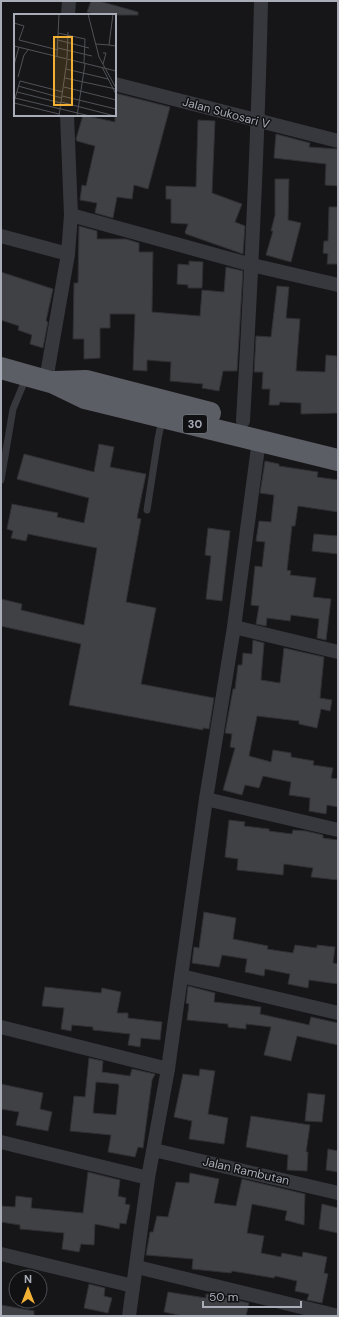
<svg xmlns="http://www.w3.org/2000/svg" width="339" height="1317" viewBox="0 0 339 1317" font-family="'DM Sans',sans-serif">
	<rect width="100%" height="100%" fill="#161618"/>
	<g fill="#404145" stroke="#303034" fill-rule="evenodd">
		<path d="M91 1H99L138 12V15H97L87 12Z"/>
		<path d="M115 93 170 107 148 189 134 185 132 199 117 197 113 218 95 213 97 203 80 200 82 185 86 186 95 146 77 141 76 139 83 115 115 122Z"/>
		<path d="M198 120 215 121 212 193 242 204 235 222 245 226 243 254 186 234 185 232 188 224 171 223V199H166V186L196 187Z"/>
		<path d="M276 134 310 143 309 147 338 149V186L325 185 326 164 274 158Z"/>
		<path d="M275 179H289L288 220 301 223 291 262 266 255 273 231H271L275 215Z"/>
		<path d="M329 207H338V264H327L328 254 323 253 324 241H328Z"/>
		<path d="M79 226 97 231V239H126L139 243V252H153L152 312 200 316 202 290 224 292 226 267 243 271 237 371H223L219 391 202 388 203 384 170 381 171 362 147 360V371L133 370 135 314H110V328H100V358L84 359V339H73L74 283H78Z"/>
		<path d="M189 261 203 262 202 288H188V285L177 284 178 264 189 265Z"/>
		<path d="M1 272 53 289 46 321 48 322 43 348 30 344 32 335 18 330 19 326 1 320Z"/>
		<path d="M277 286 289 287 286 318 300 319 296 371 325 372 326 355 337 356 338 413 301 414V403L280 402 279 405H269L270 389H262L263 372H254L256 336 271 337Z"/>
		<path d="M99 444 114 447 110 467 146 474 137 518 141 519 126 602 156 608 141 684 214 698 209 729 203 728V730L69 705 81 644 1 626V599L22 604 21 610 84 625 97 548 28 534 26 541 11 538 13 531 7 529 12 504 58 513 57 517 84 523 89 498 17 479 24 454 94 472Z"/>
		<path d="M265 461 279 464V466L318 472 317 477 338 480V512L298 506 295 526H292L287 570 291 571 290 575 316 578 313 597 331 599 326 640 317 638 319 619 291 615 290 621 267 618 266 626 256 624 259 606 251 605 255 566 262 567 265 542 256 541 259 521 271 522 274 495 260 493Z"/>
		<path d="M208 528 230 531 222 601 206 599 211 556 205 555Z"/>
		<path d="M314 534 338 536V554L312 551Z"/>
		<path d="M253 640 264 643 261 680 280 683 284 648 324 657 320 698 332 700 330 711 321 709 317 728 299 724V721L257 716 249 756 271 762 273 750 291 753V757L314 761 313 765 333 768 331 778 338 779V807L327 805 326 814 309 811 310 798 289 795 291 782 263 776 259 788 245 785 242 795 223 790 235 748 230 747 232 734 225 733 233 689H235L238 665H242L243 653 252 654Z"/>
		<path d="M229 820 245 822 244 826 269 829V831L292 834 293 830 306 831 323 835V838L338 840V880L311 877 313 868 284 864 283 875 237 870 238 859 225 857Z"/>
		<path d="M204 912 236 918 233 939 268 946 267 949 293 953 295 945 317 948V945L335 947 333 963 338 964V984L309 980 308 988 288 984 290 974 265 969 264 976 245 972 247 959 222 955 219 967 192 963 194 947 199 948Z"/>
		<path d="M188 986 215 993 214 1002 261 1007 260 1014 309 1025 311 1017 338 1023V1045L297 1036 291 1061 264 1055 271 1027 246 1024V1029L228 1027V1024L187 1020 189 1004 186 1003Z"/>
		<path d="M45 987 101 993 102 988 121 992 117 1013H128V1018L162 1022 160 1040 141 1038 140 1047 128 1045 130 1034 93 1030V1027L72 1025 71 1031 61 1029 64 1008 42 1006Z"/>
		<path d="M89 1058 103 1061 102 1072 130 1076 132 1069 155 1074 152 1080 143 1148 138 1147 135 1157 108 1152 111 1135 70 1131 74 1096 85 1097ZM96 1082 118 1084 119 1086 116 1115 93 1113Z"/>
		<path d="M200 1069 215 1071 208 1114 228 1118 224 1144 189 1139 192 1121 174 1117 183 1074 199 1076Z"/>
		<path d="M1 1084 43 1093 40 1109 52 1112 48 1131 16 1125 19 1112 1 1109Z"/>
		<path d="M308 1093 325 1095 322 1122 305 1121Z"/>
		<path d="M251 1116 310 1125 306 1152H308L307 1171 287 1170 288 1155 246 1147Z"/>
		<path d="M328 1149 338 1151V1172L326 1170Z"/>
		<path d="M88 1172 120 1180 118 1196 126 1198 125 1204 130 1205 126 1224 120 1223 119 1229 95 1224 94 1245 81 1244 79 1252 62 1249 64 1233 20 1229V1225L1 1222V1206L15 1207 16 1196 32 1198 31 1208 83 1213Z"/>
		<path d="M190 1173 219 1179 214 1203 236 1206 242 1179 305 1194 304 1225 285 1220 287 1211 252 1204 247 1233 264 1236 261 1253 281 1257 282 1253 302 1257 303 1252 327 1257 324 1273 328 1274 322 1303 307 1300 309 1294 295 1291 297 1281 275 1276 274 1278 232 1271 231 1273 192 1269 193 1259 146 1255 150 1232H153L157 1216 168 1217 176 1182 189 1183Z"/>
		<path d="M322 1204 338 1208V1233L319 1229Z"/>
		<path d="M89 1284 105 1288 104 1296 112 1298 108 1313 84 1308Z"/>
		<path d="M168 1292 206 1298V1294L218 1296 249 1303 246 1316H183L164 1312Z"/>
		<path d="M1 1305 34 1311V1316H1Z"/>
	</g>
	<g fill="none" stroke-linecap="round" stroke-linejoin="round">
		<g stroke="#37383d" stroke-width="7">
			<path d="M1 480 13 409 26 378"/>
			<path d="M147 510 158 439 162 419"/>
		</g>
		<g stroke="#37383d" stroke-width="14">
			<path d="M68 15 69 1"/>
			<path d="M115 84 338 141"/>
			<path d="M71 215 252 265 338 285"/>
			<path d="M1 236 68 254"/>
			<path d="M46 380 68 254 71 215 67 115"/>
			<path d="M243 421C251 281 258 141 261 1"/>
			<path d="M234 627 338 652"/>
			<path d="M206 799 338 830"/>
			<path d="M181 976 338 1013"/>
			<path d="M1 1027 168 1069"/>
			<path d="M1 1142 148 1178"/>
			<path d="M154 1150 338 1193"/>
			<path d="M1 1254 133 1286"/>
			<path d="M137 1267 338 1316"/>
			<path d="M129 1316 148 1178 168 1069 206 799 234 627 259 440"/>
		</g>
		<g stroke="#5b5e65" stroke-width="22">
			<path d="M1 368 54 383 85 398 338 460"/>
			<path d="M55 382 86 381 210 413"/>
		</g>
	</g>
	<g text-anchor="middle" stroke-width="3" stroke-linejoin="round" paint-order="stroke">
		<rect fill="#111113" stroke="#7b7e86" stroke-width="1" x="183" y="415" width="24" height="18" rx="3"/>
		<g font-size="11" font-weight="bold" fill="#a8adb8">
			<text x="195" y="428">30</text>
		</g>
		<g font-size="12" fill="#a8adb8" stroke="#111113">
			<text transform="translate(226 113) rotate(15)" y="4">Jalan Sukosari V</text>
			<text transform="translate(246 1171) rotate(13)" y="4">Jalan Rambutan</text>
		</g>
	</g>
	<g transform="translate(14 14)">
		<rect width="102" height="102" fill="#161618"/>
		<path fill="none" stroke="#505258" stroke-width="1" d="M74 0 85 43 102 74M99 0 95 31 102 32M0 9 10 12 5 26 44 36M44 19 71 25 70 49M44 26 75 34M82 30 95 31M0 32 102 57M44 34 78 42M43 42 45 0M53 44 54 18M89 50 92 39H89M0 51 5 33M88 53 102 80M52 55 94 65M4 63 10 41 14 36M51 64 102 75M4 72 48 84M50 73 102 86M3 78 47 89M48 82 102 95M1 84 76 102M0 88 6 67 49 78M47 88 101 102M0 89 45 100M45 102 53 46M63 102 71 50"/>
		<path fill="#f2b134" fill-opacity="0.15" stroke="#f2b134" stroke-width="2" d="M40 23H58V91H40Z"/>
		<rect width="102" height="102" fill="none" stroke="#a8adb8" stroke-width="2"/>
	</g>
	<rect width="339" height="1317" fill="none" stroke="#a8adb8" stroke-width="4"/>
	<g transform="translate(28 1289)"><circle r="19" fill="#111113" stroke="#4d4f55"/>
	<path d="M0-3L7 15L0 10L-7 15Z" fill="#f2b134"/>
	<text y="-6" font-size="11" font-weight="bold" text-anchor="middle" fill="#a8adb8">N</text>
	</g>
	<path d="M203 1301v6h98v-6" fill="none" stroke="#a8adb8" stroke-width="2"/>
	<text x="209" y="1301" font-size="12" fill="#a8adb8" stroke="#111113" stroke-width="3" paint-order="stroke">50 m</text>
</svg>
